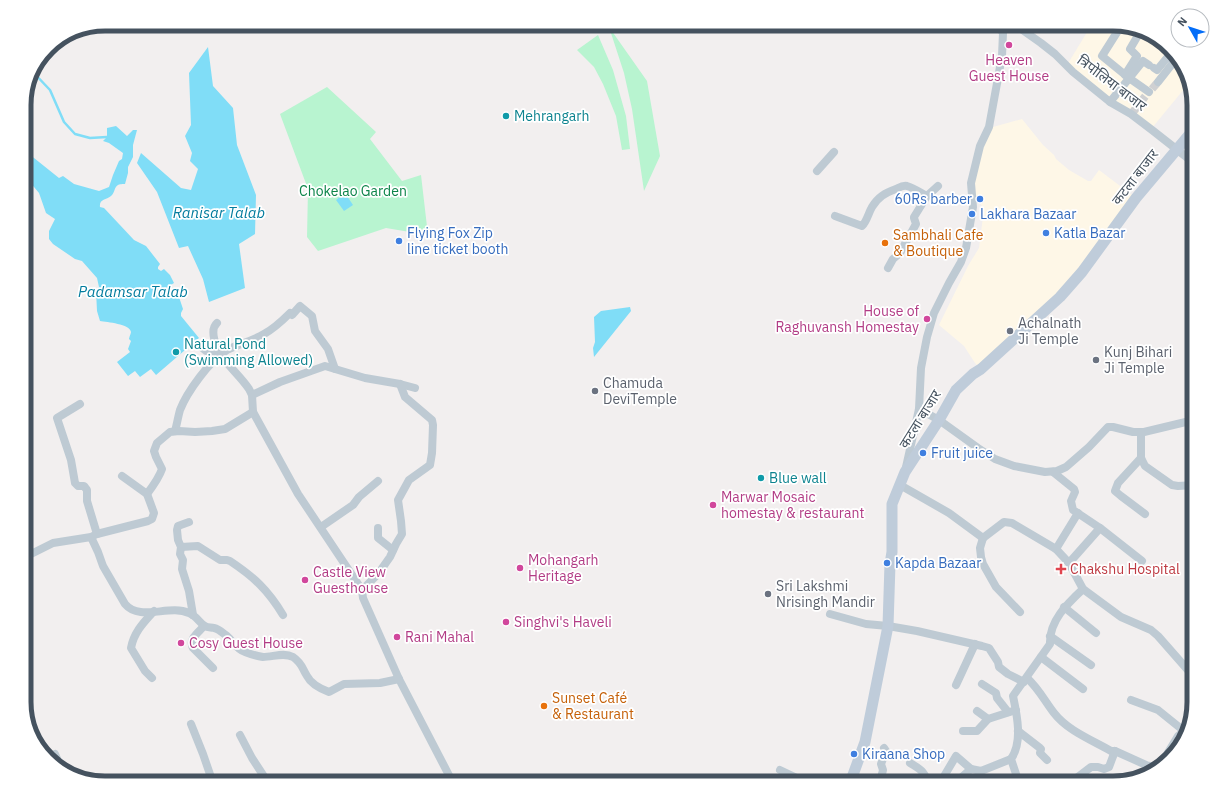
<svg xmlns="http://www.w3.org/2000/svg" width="1218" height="807" viewBox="0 0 1218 807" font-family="'IBM Plex Sans','Noto Sans Devanagari',sans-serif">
	<rect width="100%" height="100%" fill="#f2efef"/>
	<g fill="#fef7e7">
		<path d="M1092 24H1112L1158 38 1185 69 1189 83 1152 128 1110 102 1067 65Z"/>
		<path d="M1022 119 1043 145 1054 155 1056 159 1069 170 1088 181H1091L1099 170 1136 198 1095 255 981 369 975 363 964 346 939 325 968 266 979 248 984 209 971 190 989 127H993Z"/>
	</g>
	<g fill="#b8f4d0">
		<path d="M609 27 647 81 660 156 644 191 632 109 624 73Z"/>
		<path d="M598 35 613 70 626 116 630 149 622 150 616 116 603 84 594 67 577 50Z"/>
		<path d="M327 87 376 132 370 139 402 181 421 175 428 235 386 228 318 251 307 237 308 189 280 114Z"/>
	</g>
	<g fill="#80ddf7">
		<path d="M208 47 213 86 233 108 237 145 256 195 255 234 239 244 245 288 209 302 203 279 188 246 179 248 157 192 137 163 141 153 181 188 191 190 198 169 190 161 192 153 185 136 191 125 189 73Z"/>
		<path d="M116 126 127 136 133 130H137L133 145V157L128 167V173L125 184C123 184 119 184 118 185 114 187 115 193 111 196 106 200 99 199 100 207L104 208 134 240 146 246 160 264 158 267V269L161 271 164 269 170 275 174 283 169 286 167 292 171 296 178 294 183 309 181 313V316L199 338 156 375 151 369 140 377 135 371 128 376 117 362 130 352 128 349 131 341 129 339C129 338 131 333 131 332 130 324 107 322 100 321L97 311 96 291 99 287 97 278 82 261 75 259 53 244 49 239V231L55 219 46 213 39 193 24 175V150L59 178 63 176 74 184 99 191 109 187 113 175 119 161 122 159 123 153 109 143 103 141 107 137V128Z"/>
		<path d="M345 193 353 205 344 211 336 200Z"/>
		<path d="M630 307 631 311 594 357 593 348 595 342 594 317 601 311Z"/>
	</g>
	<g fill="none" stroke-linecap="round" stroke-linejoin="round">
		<path stroke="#80ddf7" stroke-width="2.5" d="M32 71 50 90 64 122 75 134 90 138 107 137"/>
		<g stroke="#cfd0d2" stroke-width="8" stroke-dasharray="8 4" stroke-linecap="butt">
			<path d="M1152 89 1158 82"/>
			<path d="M1133 112 1147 94"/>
		</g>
		<g stroke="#becad3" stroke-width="8">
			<path d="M1014 24 1041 43 1055 54 1073 72 1110 102 1131 114 1152 130 1194 163"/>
			<path d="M1121 26 1102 56 1129 78 1149 92"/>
			<path d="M1154 68 1157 70 1171 53"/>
			<path d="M1125 75 1137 56 1130 49 1140 32"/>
			<path d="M1158 82 1176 59"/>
			<path d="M1110 102 1143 61 1149 65"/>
			<path d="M817 171 834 152"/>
			<path d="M835 216 862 226C867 221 868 214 872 207 878 197 885 193 896 189 900 187 903 185 907 186 914 188 921 193 927 196"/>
			<path d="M888 268 893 259 900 253 916 224 914 218V217L927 196 938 186"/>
			<path d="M217 323C209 330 216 347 221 355 229 367 241 377 249 389L252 395 253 412 298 494 362 590 363 598 399 679 453 783"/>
			<path d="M201 347 206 351 220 355"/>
			<path d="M252 395 280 382 325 366 365 378 400 384 415 388"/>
			<path d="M80 404 57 418 71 460 75 483 78 486H84L87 490V501L97 534"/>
			<path d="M919 409 939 420 978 448 995 459 1014 466 1045 472 1057 471 1066 467 1089 447 1108 427H1113L1133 432H1144L1194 420"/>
			<path d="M175 431C177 424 178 417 180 410 187 392 210 360 227 350 239 344 252 341 264 334 273 329 282 321 290 313L292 315 300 306 312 316 315 331 328 349 335 369"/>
			<path d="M1141 432V458L1145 466 1172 485 1178 486 1194 485"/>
			<path d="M1141 458 1118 483 1115 491 1121 496 1145 514"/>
			<path d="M906 467 919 409 921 368 927 337 934 313 949 283 961 262 966 248 973 207 971 183 980 146 989 127 1002 56 1003 33 997 24"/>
			<path d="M1053 472 1074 489 1075 492 1071 501 1073 510 1100 528 1142 561"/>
			<path d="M900 485 949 513 983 538 1004 522 1012 523 1056 549 1069 563 1083 589 1121 617 1151 630 1158 636 1194 677"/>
			<path d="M147 494C153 486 159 478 162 469L156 457 154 451 157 443 170 432 179 431 195 432 212 431 225 429 253 412"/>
			<path d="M189 522 178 526 177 530 178 540 181 547 180 554 183 560 182 569 189 591 193 615"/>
			<path d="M321 527 353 505 359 497 378 481"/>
			<path d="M378 528V538L393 550"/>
			<path d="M91 537 98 552 103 566 125 604C140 622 169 604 189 613 197 616 199 623 205 626 208 628 211 627 214 628 219 629 223 633 227 636 234 642 236 649 245 652 250 654 257 656 263 657 273 657 284 652 293 657 302 663 302 668 307 676 311 684 321 689 329 692L344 684 380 683 399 679"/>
			<path d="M983 538 980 548 981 557 983 564 996 587 1020 612"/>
			<path d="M181 547 198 546 220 560H227L230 561C254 577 268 590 283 615"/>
			<path d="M1056 549 1078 513"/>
			<path d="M24 556 26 562 25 566 24 567"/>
			<path d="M25 557 53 543 91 537 97 534 148 521 152 519 154 513 147 494 122 476"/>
			<path d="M1069 563 1100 528"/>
			<path d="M362 590 378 574 390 557 396 544 402 534 401 521 398 500 409 480 430 465 432 453 433 425 432 420 405 397 400 384"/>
			<path d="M1064 607 1096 633"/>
			<path d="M830 614 866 624 888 626 917 631 982 646 989 648 998 662 999 667 1008 674 1024 682"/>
			<path d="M204 626C199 632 188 639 193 648L213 668"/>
			<path d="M1050 636 1091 665"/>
			<path d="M1041 657 1083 689"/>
			<path d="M152 678 145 671 131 648C134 632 144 622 154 611"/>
			<path d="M1027 678C1039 689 1044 700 1054 713 1068 731 1092 740 1111 751H1115L1155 769"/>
			<path d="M982 684 996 693 997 698 1008 712"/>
			<path d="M956 685 975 644"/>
			<path d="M1131 700 1158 710 1184 731"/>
			<path d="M977 711 988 719"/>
			<path d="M191 724 203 754 213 783"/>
			<path d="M963 731H977L988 719 1016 710"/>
			<path d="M1018 731 1040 748 1041 749 1040 753 1047 760"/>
			<path d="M240 735 252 758 267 781 265 783"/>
			<path d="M55 754 62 770"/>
			<path d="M910 763C922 770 923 771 929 783"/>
			<path d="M1161 764 1178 736 1185 730"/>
			<path d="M780 770 799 779"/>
			<path d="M1145 775 1150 766"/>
			<path d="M884 783 881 778 883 770 881 764 886 751 884 748"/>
			<path d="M940 783 956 756 971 769"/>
			<path d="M955 783 971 769 981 771 1011 759"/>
			<path d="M1019 783 1011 759C1023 742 1017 715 1013 696L1050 644C1049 621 1067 604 1083 589"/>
			<path d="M1070 783 1091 767H1098L1104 769 1109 767 1115 751"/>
		</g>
		<path stroke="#bfccda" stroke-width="11" d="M850 783 865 742 888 626 890 564 892 552V504L905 472 939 420 956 390 973 374 981 369 1060 297 1082 272 1136 198 1194 129"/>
	</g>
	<g fill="#d1479c" stroke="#fff" stroke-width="1.5">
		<circle cx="1009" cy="45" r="4"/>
		<circle cx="927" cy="319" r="4"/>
		<circle cx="713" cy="505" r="4"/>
		<circle cx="520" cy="568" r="4"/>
		<circle cx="305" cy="580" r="4"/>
		<circle cx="506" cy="622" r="4"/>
		<circle cx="397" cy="637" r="4"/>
		<circle cx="181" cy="643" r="4"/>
	</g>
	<g fill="#0f9aa8" stroke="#fff" stroke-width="1.5">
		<circle cx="506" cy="116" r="4"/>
		<circle cx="176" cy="352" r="4"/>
		<circle cx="761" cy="478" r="4"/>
	</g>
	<g fill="#3f7fe0" stroke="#fff" stroke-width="1.5">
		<circle cx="980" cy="199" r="4"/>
		<circle cx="972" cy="214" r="4"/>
		<circle cx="1046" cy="233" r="4"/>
		<circle cx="399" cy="241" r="4"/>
		<circle cx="923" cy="453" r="4"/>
		<circle cx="887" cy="563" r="4"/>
		<circle cx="854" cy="754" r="4"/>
	</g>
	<g fill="#e8710a" stroke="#fff" stroke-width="1.5">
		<circle cx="885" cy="243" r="4"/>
		<circle cx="544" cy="706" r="4"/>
	</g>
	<g fill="#6b7280" stroke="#fff" stroke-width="1.5">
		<circle cx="1010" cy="331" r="4"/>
		<circle cx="1096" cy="360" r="4"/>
		<circle cx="595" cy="391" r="4"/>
		<circle cx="768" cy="594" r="4"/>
	</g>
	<path fill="#e0444e" stroke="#fff" stroke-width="1.5" d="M1059 563h4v4h4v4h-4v4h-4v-4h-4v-4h4z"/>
	<g text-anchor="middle" stroke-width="3.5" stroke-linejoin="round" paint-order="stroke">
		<g font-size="14" fill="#b23c85" stroke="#fff" text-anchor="start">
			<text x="1009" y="65" text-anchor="middle">Heaven<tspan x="1009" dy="16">Guest House</tspan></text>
			<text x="919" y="316" text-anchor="end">House of<tspan x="919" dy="16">Raghuvansh Homestay</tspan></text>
			<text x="721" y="502">Marwar Mosaic<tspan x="721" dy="16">homestay &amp; restaurant</tspan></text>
			<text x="528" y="565">Mohangarh<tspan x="528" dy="16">Heritage</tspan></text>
			<text x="313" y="577">Castle View<tspan x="313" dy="16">Guesthouse</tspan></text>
			<text x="514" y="627">Singhvi's Haveli</text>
			<text x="405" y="642">Rani Mahal</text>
			<text x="189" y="648">Cosy Guest House</text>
		</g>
		<g font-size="14" fill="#45525f" stroke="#fff">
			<text transform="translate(1112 83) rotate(37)" y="5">त्रिपोलिया बाजार</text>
			<text transform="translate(1135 177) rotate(-52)" y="5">कटला बाजार</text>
			<text transform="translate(920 419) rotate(-58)" y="5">कटला बाजार</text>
		</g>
		<g font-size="14" fill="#0d838f" stroke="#fff" text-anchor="start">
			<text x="514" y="121">Mehrangarh</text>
			<text x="184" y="349">Natural Pond<tspan x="184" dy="16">(Swimming Allowed)</tspan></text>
			<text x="769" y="483">Blue wall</text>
		</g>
		<g font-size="14" fill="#0c8449" stroke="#fff">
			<text x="353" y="196">Chokelao Garden</text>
		</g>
		<g font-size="14" fill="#366cbe" stroke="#fff" text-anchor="start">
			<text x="972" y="204" text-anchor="end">60Rs barber</text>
			<text x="980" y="219">Lakhara Bazaar</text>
			<text x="407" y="238">Flying Fox Zip<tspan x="407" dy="16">line ticket booth</tspan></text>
			<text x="1054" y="238">Katla Bazar</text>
			<text x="931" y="458">Fruit juice</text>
			<text x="895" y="568">Kapda Bazaar</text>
			<text x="862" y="759">Kiraana Shop</text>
		</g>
		<g font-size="14" fill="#c56008" stroke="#fff" text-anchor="start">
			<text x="893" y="240">Sambhali Cafe<tspan x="893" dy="16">&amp; Boutique</tspan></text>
			<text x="552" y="703">Sunset Café<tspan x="552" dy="16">&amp; Restaurant</tspan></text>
		</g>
		<g font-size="14" fill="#5b616d" stroke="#fff" text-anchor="start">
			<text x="1018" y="328">Achalnath<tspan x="1018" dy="16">Ji Temple</tspan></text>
			<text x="1104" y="357">Kunj Bihari<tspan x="1104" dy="16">Ji Temple</tspan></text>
			<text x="603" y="388">Chamuda<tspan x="603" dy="16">DeviTemple</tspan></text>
			<text x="776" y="591">Sri Lakshmi<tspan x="776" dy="16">Nrisingh Mandir</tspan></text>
		</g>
		<g font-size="14" fill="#be3a42" stroke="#fff" text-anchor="start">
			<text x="1070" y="574">Chakshu Hospital</text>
		</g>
		<g font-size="15" font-style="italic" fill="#037c9e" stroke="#fff">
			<text x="219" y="218">Ranisar Talab</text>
			<text x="133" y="297">Padamsar Talab</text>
		</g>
	</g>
	<path d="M0 0H1218V807H0ZM105 31H1113A74 74 0 0 1 1187 105V702A74 74 0 0 1 1113 776H105A74 74 0 0 1 31 702V105A74 74 0 0 1 105 31Z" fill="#fff" fill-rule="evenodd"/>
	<path fill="none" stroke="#45525f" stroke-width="5" d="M105 31H1113A74 74 0 0 1 1187 105V702A74 74 0 0 1 1113 776H105A74 74 0 0 1 31 702V105A74 74 0 0 1 105 31Z"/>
	<g transform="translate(1190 28) rotate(309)"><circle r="19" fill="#ffffff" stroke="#b5babf"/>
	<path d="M0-3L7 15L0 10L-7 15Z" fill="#036df8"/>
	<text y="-6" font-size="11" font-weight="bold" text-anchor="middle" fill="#45525f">N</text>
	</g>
</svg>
